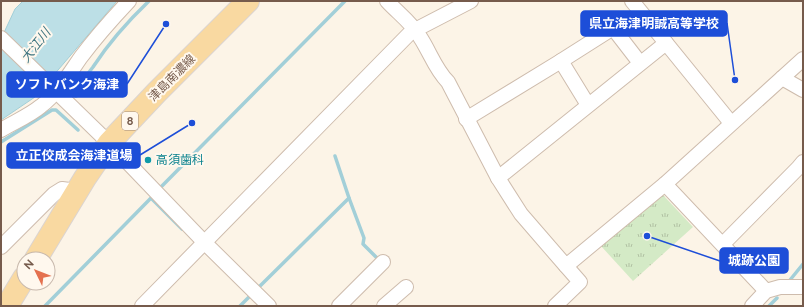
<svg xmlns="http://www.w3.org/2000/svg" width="804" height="307" viewBox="0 0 804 307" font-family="Raleway,'Noto Sans JP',sans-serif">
	<defs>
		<pattern id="park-tufts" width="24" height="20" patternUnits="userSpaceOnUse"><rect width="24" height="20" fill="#d4eac6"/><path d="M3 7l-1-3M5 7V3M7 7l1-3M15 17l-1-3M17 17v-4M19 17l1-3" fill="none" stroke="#b1c1a3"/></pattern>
	</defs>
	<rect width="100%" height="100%" fill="#fcf4e7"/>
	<path fill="url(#park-tufts)" d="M659 195H663L693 227 633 281 601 246Z"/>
	<path fill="#bcdfe6" stroke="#a2cfd8" d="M23 1H117L35 97 1 120V39L15 9Z"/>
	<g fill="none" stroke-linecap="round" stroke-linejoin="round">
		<g stroke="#a2cfd8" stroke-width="3.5">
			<path d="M76 96C79 85 86 76 93 67 110 41 126 23 149 1"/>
			<path d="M1 142 52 110H56L78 130"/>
			<path d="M159 189 345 1"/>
			<path d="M349 198 364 238 363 244 379 260"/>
			<path d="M790 280 803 264"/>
			<path d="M258 288 349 198 335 156"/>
			<path d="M45 306 151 198 182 229"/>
			<path d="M240 306 250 296"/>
			<path d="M769 306 777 298"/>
		</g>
		<g stroke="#cebcad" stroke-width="16">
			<g id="minor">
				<path d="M387 1C398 13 412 23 420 37 430 52 435 69 448 82L498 178 521 214 566 266 665 184 803 59"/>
				<path d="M632 1 731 123"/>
				<path d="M1 38 109 143 205 243 269 306"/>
				<path d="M561 61 613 28 640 63"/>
				<path d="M782 78 803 90"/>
				<path d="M466 119 561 61 588 105"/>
				<path d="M1 130C14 122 29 116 41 106 58 93 69 74 81 57 96 37 112 19 129 1"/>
				<path d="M498 178 666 43"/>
				<path d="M665 184 766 291"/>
				<path d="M723 244 798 168 803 162"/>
				<path d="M1 247 54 194 62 189 77 191"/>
				<path d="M142 306 409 34 415 30 471 1"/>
				<path d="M339 306 383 262"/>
				<path d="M384 306 406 287"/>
				<path d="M555 306 580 282 566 266"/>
				<path d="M752 306 766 291 780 287H803"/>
			</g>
		</g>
		<g stroke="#dbd4d0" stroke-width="24">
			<g id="primary">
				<path d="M36 259 85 178 109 143 157 92 248 1"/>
				<path d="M7 306 24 278"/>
			</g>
		</g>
		<use href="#minor" stroke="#fff" stroke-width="14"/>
		<use href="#primary" stroke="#f9d9a1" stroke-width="22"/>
	</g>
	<circle fill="#0f9aa8" stroke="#fff8ee" stroke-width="1.5" cx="148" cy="160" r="4"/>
	<g text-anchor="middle" stroke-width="4" stroke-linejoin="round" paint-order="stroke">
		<rect fill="#fff8ee" stroke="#9f8a7d" stroke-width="1" x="122" y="112" width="16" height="18" rx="3"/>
		<g font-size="11" font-weight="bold" fill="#765b4c">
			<text x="130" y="125">8</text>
		</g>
		<g font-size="12" fill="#765b4c" stroke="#fff8ee">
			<text transform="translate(172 78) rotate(-45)" y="4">津島南濃線</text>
		</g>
		<g font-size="12" fill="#0d838f" stroke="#fff8ee" text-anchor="start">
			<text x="156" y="164">高須歯科</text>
		</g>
		<g font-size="13" font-style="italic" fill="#427782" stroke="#fff8ee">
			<text transform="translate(35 45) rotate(-52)" y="5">大江川</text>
		</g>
	</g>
	<path fill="none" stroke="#1d4ed8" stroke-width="1.5" d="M735 80L727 23M166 24L127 84M192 123L140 155M647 236L720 261"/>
	<g fill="#1d4ed8" stroke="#fff8ee" stroke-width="1.5">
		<circle cx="735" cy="80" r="4"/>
		<circle cx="166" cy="24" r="4"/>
		<circle cx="192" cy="123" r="4"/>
		<circle cx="647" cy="236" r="4"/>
	</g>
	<g fill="#1d4ed8" stroke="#1d4ed8" stroke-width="1.5">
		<rect x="581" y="11" width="146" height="25" rx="4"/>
		<rect x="7" y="72" width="120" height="25" rx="4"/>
		<rect x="7" y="143" width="133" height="25" rx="4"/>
		<rect x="720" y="248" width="68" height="25" rx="4"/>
	</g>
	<g font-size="13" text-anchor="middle" font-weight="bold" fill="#fff">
		<text x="654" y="28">県立海津明誠高等学校</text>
		<text x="67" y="89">ソフトバンク海津</text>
		<text x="74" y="160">立正佼成会海津道場</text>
		<text x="754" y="265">城跡公園</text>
	</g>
	<rect width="804" height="307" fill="none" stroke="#765b4c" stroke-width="4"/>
	<g transform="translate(36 271) rotate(313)"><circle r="19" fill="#fff8ee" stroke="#c8b9ad"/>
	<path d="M0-3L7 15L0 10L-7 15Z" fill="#e4714f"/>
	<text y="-6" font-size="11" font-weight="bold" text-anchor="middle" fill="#765b4c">N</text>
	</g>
</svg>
